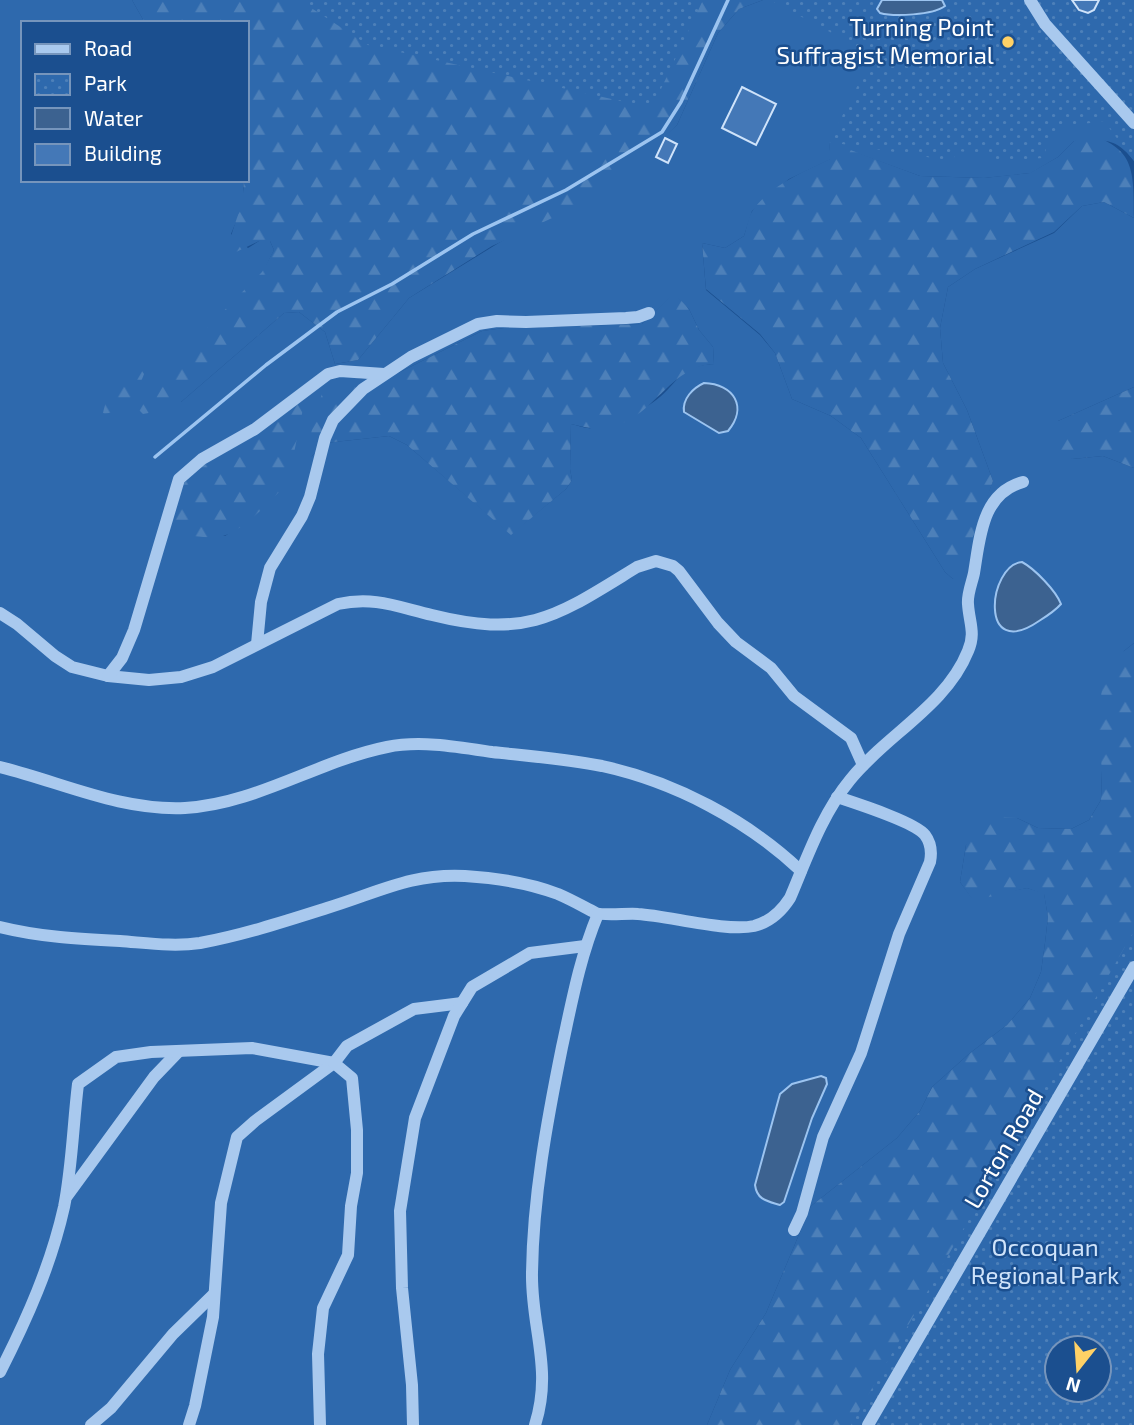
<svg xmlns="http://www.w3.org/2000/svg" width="1134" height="1425" viewBox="0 0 1134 1425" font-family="'Exo 2',sans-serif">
	<defs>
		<pattern id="forest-firs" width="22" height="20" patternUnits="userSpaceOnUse" patternTransform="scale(1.75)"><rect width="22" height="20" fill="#2e69ad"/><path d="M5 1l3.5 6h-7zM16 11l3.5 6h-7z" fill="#4d80b9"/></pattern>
		<pattern id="park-dots" width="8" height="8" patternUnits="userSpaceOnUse" patternTransform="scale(1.75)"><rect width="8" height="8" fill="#2e69ad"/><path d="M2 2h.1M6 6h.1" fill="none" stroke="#4d80b9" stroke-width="1.8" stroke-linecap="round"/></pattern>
	</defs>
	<rect width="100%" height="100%" fill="#1b4f8f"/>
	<path fill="#2e69ad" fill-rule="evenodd" d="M0 0H132L145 23H23V180H243V205L231 234 248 248 259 241H270L274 250 263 272 171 367 181 402 284 313 299 312 325 332 335 364 358 360 409 298 647 152 677 125 718 33 739 9 763 0H1134V161C1115 136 1103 140 1074 141L1058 157 1031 173 984 178 920 176 829 143 831 159 789 179 752 211 744 236 725 248 702 243 706 290 760 335 775 353 792 399 831 416 861 438 945 572 953 579 993 481 967 410 943 363 940 328 948 287 975 269 1054 233 1082 206 1104 202 1134 218V387L1058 421 1072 459 1103 456 1134 468V643L1124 651 1102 771 1101 800 1089 820 1071 829 1038 828 1017 818 966 845 960 882 972 898 1027 888 1044 893 1048 917 1045 943 1041 972 1030 998 1007 1025 970 1053 932 1087 920 1111 897 1138 811 1206 766 1313 730 1370 707 1425H0ZM674 294 689 309 699 330 713 347 714 364C676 366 678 386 652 403 644 409 601 426 592 428 586 429 577 425 571 424L570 469 572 480 566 489 511 534 407 445 389 436 325 443 311 457 358 379 398 373 482 331 504 328 642 324ZM280 490 243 524 225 536 172 532 178 491Z"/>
	<g fill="url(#forest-firs)" fill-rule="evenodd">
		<path d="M132 0H763L739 9 718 33 677 125 606 193 492 246 409 298 358 360 335 364 325 332 299 312 284 313 181 402 159 411 143 414 139 410 148 388 262 272 274 250 270 241H259L236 252 229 247C232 224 246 205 243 180H247V23H145Z"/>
		<path d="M1091 135C1134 149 1134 170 1134 218L1104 202 1082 206 1054 232 975 269 948 287 940 328 943 363 967 410 993 481 959 576 953 579 945 572 861 438 831 416 792 399 775 353 760 334 706 289 702 243 725 248 744 236C747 228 748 217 753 210 771 185 803 172 830 159L829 142 920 176 984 178 1030 173 1058 157 1074 141Z"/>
		<path d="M674 293 689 309 699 330 713 347 714 364C669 366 653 420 609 427 596 430 583 427 571 424L570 469 572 480 566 489 511 535 407 445 389 436 325 443 310 458 312 422 322 394 333 383 398 373 482 331 504 328 642 324Z"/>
		<path d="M136 367 140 368 144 374C139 389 121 416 103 413 109 387 115 382 136 367Z"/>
		<path d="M1134 387V468L1103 456 1072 459 1053 445 1058 421Z"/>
		<path d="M299 403 303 409 288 482C274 498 243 531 223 536 207 540 188 534 172 533 171 522 174 499 179 490 195 464 266 423 293 405Z"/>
		<path d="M1134 643V1425H707L730 1370 766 1313 811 1206 897 1138 920 1111 932 1087 970 1053 1007 1025 1030 998 1041 972 1045 943 1048 917 1044 894 1027 888 989 897 972 899 960 882 966 845 981 815 1017 818 1038 828 1071 829 1089 820 1101 800 1102 771 1098 727 1103 677 1124 651ZM1057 1348H1099V1390H1057Z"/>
	</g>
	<g fill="url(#park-dots)" fill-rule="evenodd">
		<path d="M299 0H703L652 108 368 45Z"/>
		<path d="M770 0H1134V161L1104 121 1062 127 1046 149 1043 158 985 163 987 154 956 151 953 161 829 142 873 55Z"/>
		<path d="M1134 931V1425H851ZM1057 1348H1099V1390H1057Z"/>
	</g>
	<g fill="#3c6290" stroke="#9cc4f0" stroke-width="2">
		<path d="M882 0H942L945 6C933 15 894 17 880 13L877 9Z"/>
		<path d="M704 383C734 384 748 407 728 431L719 433 684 412C682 399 693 388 704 383Z"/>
		<path d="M1022 562C1035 569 1056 591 1061 604 1055 611 1047 616 1039 621 978 663 988 565 1022 562Z"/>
		<path d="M821 1076 826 1078 827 1084 812 1118 784 1202 780 1205C767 1201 757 1200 755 1185L780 1094 792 1084Z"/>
	</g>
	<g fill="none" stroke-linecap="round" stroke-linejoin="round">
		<path stroke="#9cc4f0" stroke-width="3.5" d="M155 457 266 365 337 312 392 284 473 234 566 190 662 132 681 102 728 0"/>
	</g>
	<g fill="#4478b7" stroke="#cfe3fa" stroke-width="2">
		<path d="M1072 0H1099L1094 10 1088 13 1079 10Z"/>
		<path d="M742 87 776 104 756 145 722 128Z"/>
		<path d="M665 138 677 144 668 163 656 157Z"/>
	</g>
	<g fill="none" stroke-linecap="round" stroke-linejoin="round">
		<g stroke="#a9c9ee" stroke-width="12">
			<path d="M1030 0 1045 24 1134 123"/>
			<path d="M0 613 17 624 55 656 72 667 108 676 149 680 181 677 213 667 338 604C374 596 398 607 432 615 529 639 557 616 637 567L656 561 673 566 679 571 718 623 736 642 771 668 794 696 851 738 863 765"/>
			<path d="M257 644 261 602 270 568 302 516 310 497 325 438 333 420 363 389 411 357 478 324 497 321 526 322 626 318 638 317 649 313"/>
			<path d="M108 676 122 658 134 630 179 479 202 459 255 429 328 374 340 371 384 374"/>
			<path d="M0 767C61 782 120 811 185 808 256 804 318 761 387 747 420 740 459 747 492 752 529 756 566 759 602 766 675 782 747 820 801 871"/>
			<path d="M0 927C40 937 80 939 120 941 147 943 174 947 200 943 243 935 286 921 327 908 377 893 411 873 465 876 497 878 529 883 558 894 572 900 584 907 596 913 604 916 628 913 638 914 669 916 727 932 754 926 770 922 781 912 790 898 807 858 822 814 850 780 886 735 946 706 968 651 976 633 969 622 968 604 967 594 972 583 974 573 980 537 982 493 1023 482"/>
			<path d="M67 1196 154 1077 179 1051"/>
			<path d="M794 1230 802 1213 823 1137 861 1053 899 934 930 862C932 852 931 843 925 835 915 822 855 803 837 797"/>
			<path d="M0 1372C27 1319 51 1265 64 1207 72 1167 73 1125 78 1084L116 1057 151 1052 252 1048 334 1063"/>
			<path d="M91 1425 111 1408 173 1334 213 1295"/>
			<path d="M189 1425 195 1406 213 1317 221 1203 237 1137 255 1121 334 1063"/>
			<path d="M320 1425 318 1354 323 1308 348 1255 351 1206 357 1173V1130L352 1078 334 1063 347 1046 414 1009 462 1003"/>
			<path d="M413 1425 412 1385 402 1288 400 1211 415 1118 454 1016 472 987 530 953 585 946"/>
			<path d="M535 1425C553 1369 531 1328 532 1273 533 1197 547 1121 562 1047 572 1001 580 957 598 914"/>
			<path d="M868 1425 1134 967"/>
		</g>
	</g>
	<circle fill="#ffd166" stroke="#1b4f8f" stroke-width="2.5" cx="1008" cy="42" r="7"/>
	<g text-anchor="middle" stroke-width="5" stroke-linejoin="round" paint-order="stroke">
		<g font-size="24" fill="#fff" stroke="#1b4f8f" text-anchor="end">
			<text x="994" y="36">Turning Point<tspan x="994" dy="28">Suffragist Memorial</tspan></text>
		</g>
		<g font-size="24" fill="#fff" stroke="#1b4f8f">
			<text transform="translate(1004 1149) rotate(-60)" y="8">Lorton Road</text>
		</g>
		<g font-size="24" fill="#cfe3fa" stroke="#1b4f8f">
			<text x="1045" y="1256">Occoquan<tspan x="1045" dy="28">Regional Park</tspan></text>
		</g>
	</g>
	<rect x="21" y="21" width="228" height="161" fill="#1b4f8f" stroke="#7695bc" stroke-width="2"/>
	<rect x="35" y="44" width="35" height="10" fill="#a9c9ee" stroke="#7695bc" stroke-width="2"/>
	<text x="84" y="56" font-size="21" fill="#ffffff">Road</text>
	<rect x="35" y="74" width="35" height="21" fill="url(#park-dots)" stroke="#7695bc" stroke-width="2"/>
	<text x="84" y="91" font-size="21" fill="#ffffff">Park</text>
	<rect x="35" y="108" width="35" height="21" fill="#3c6290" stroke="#7695bc" stroke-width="2"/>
	<text x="84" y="126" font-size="21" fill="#ffffff">Water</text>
	<rect x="35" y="144" width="35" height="21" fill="#4478b7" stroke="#7695bc" stroke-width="2"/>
	<text x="84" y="161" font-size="21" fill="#ffffff">Building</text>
	<g transform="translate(1078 1369) rotate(197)"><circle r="33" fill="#1b4f8f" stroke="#7695bc" stroke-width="2"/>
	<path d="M0-5L12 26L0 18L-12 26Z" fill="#ffd166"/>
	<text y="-10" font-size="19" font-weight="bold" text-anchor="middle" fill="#ffffff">N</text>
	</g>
</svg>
